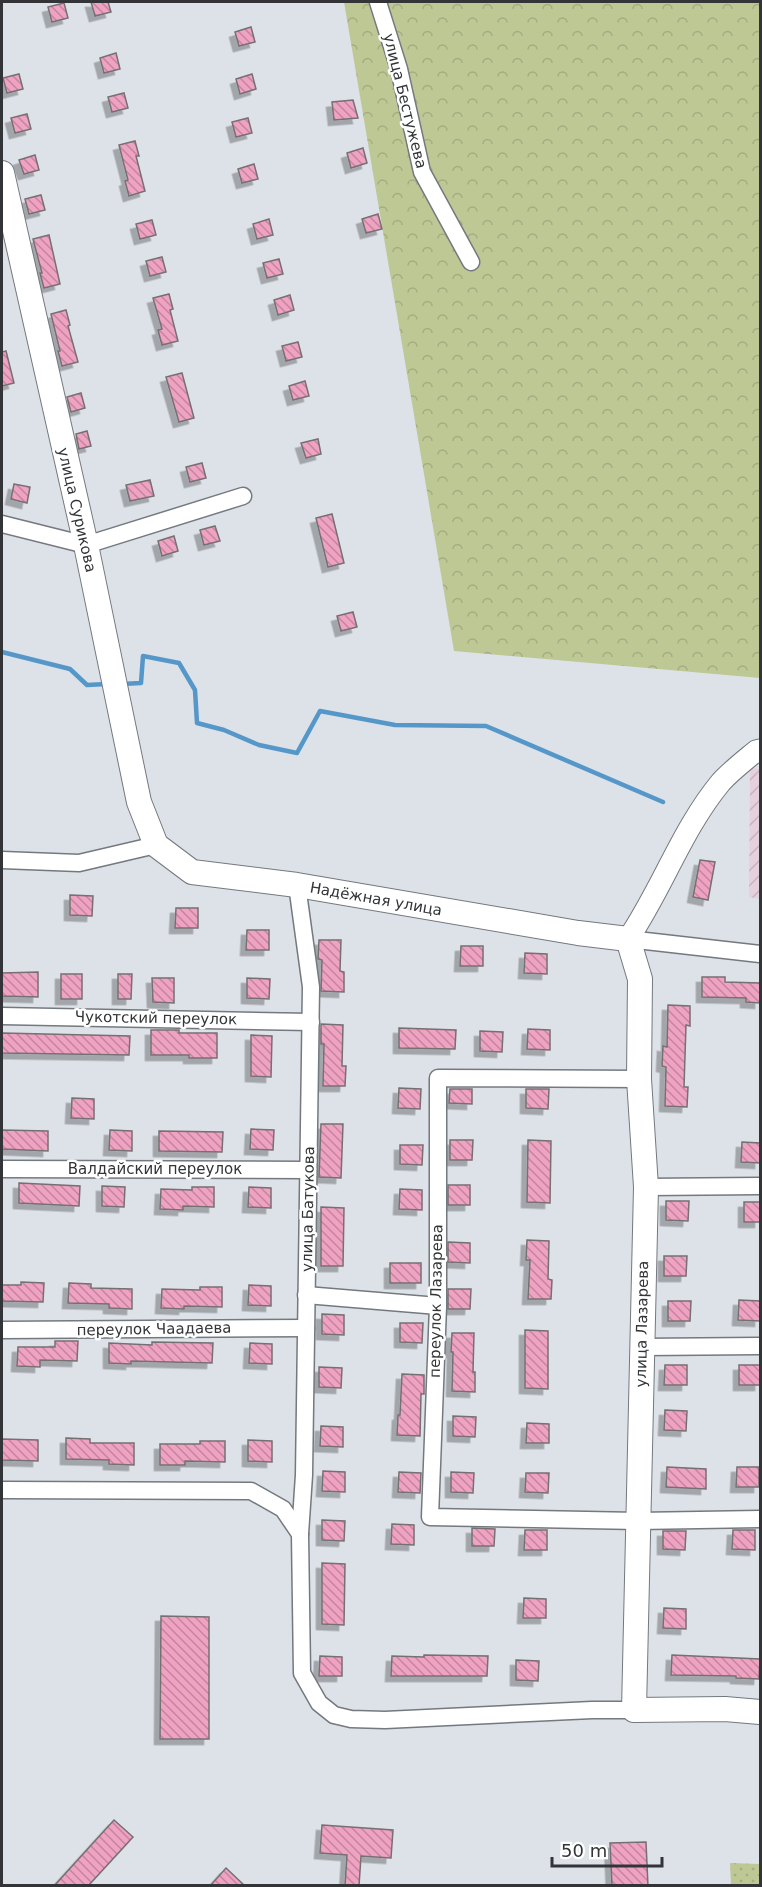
<svg xmlns="http://www.w3.org/2000/svg" width="762" height="1887" viewBox="0 0 762 1887" font-family="'DejaVu Sans',sans-serif">
	<defs>
		<pattern id="industrial-furrows" width="10" height="10" patternUnits="userSpaceOnUse" patternTransform="scale(1.5)"><rect width="10" height="10" fill="#e6d0dd"/><path d="M-1 1l2-2M0 10L10 0M9 11l2-2" fill="none" stroke="#c6b3be"/></pattern>
		<pattern id="forest-crowns" width="20" height="18" patternUnits="userSpaceOnUse" patternTransform="scale(1.5)"><rect width="20" height="18" fill="#bec895"/><path d="M2 6a3 3 0 1 1 6 0M12 15a3 3 0 1 1 6 0" fill="none" stroke="#a4ac81"/></pattern>
		<pattern id="park-dots" width="8" height="8" patternUnits="userSpaceOnUse" patternTransform="scale(1.5)"><rect width="8" height="8" fill="#bec895"/><path d="M2 2h.1M6 6h.1" fill="none" stroke="#a4ac81" stroke-width="1.8" stroke-linecap="round"/></pattern>
		<pattern id="building-back-hatch" width="6" height="6" patternUnits="userSpaceOnUse" patternTransform="scale(1.5)"><rect width="6" height="6" fill="#f0a2c2"/><path d="M-1 5l2 2M0 0l6 6M5-1l2 2" fill="none" stroke="#c3859e"/></pattern>
		<filter id="shadow"><feDropShadow dx="-5.5" dy="5.5" stdDeviation="0" flood-color="#0004"/></filter>
	</defs>
	<rect width="100%" height="100%" fill="#dde2e9"/>
	<path fill="url(#industrial-furrows)" d="M750 768 760 769V899L749 897Z"/>
	<path fill="url(#forest-crowns)" d="M344 2H760V678L454 651Z"/>
	<path fill="url(#park-dots)" d="M730 1863 760 1864V1885H731Z"/>
	<g fill="none" stroke-linecap="round" stroke-linejoin="round">
		<g stroke="#5597c9" stroke-width="4.5">
			<path d="M2 652 70 669 87 685 107 684"/>
			<path d="M122 684 141 683 143 656 179 663 195 690 197 723 224 730 259 745 297 753 320 711 395 725 486 726 663 802"/>
		</g>
	</g>
	<g fill="url(#building-back-hatch)" stroke="#776f72" stroke-width="1.5" filter="url(#shadow)">
		<path d="M91 2H108L111 12 95 16Z"/>
		<path d="M64 3 68 18 52 22 48 7Z"/>
		<path d="M251 27 255 42 239 46 235 32Z"/>
		<path d="M116 53 120 69 104 73 100 58Z"/>
		<path d="M19 74 23 89 7 93 3 78Z"/>
		<path d="M252 74 256 89 240 94 236 79Z"/>
		<path d="M124 93 128 108 112 112 108 97Z"/>
		<path d="M353 100 358 118 334 120 332 102Z"/>
		<path d="M27 114 31 129 15 133 11 118Z"/>
		<path d="M248 118 252 133 236 137 232 122Z"/>
		<path d="M135 141 139 156H136L145 191 129 196 125 181 128 180 119 145Z"/>
		<path d="M363 148 367 163 351 168 347 153Z"/>
		<path d="M35 155 39 170 24 174 19 160Z"/>
		<path d="M254 164 258 179 242 183 238 169Z"/>
		<path d="M41 195 45 210 29 214 25 199Z"/>
		<path d="M378 214 382 229 366 233 362 219Z"/>
		<path d="M269 219 273 235 257 239 253 224Z"/>
		<path d="M152 220 156 235 140 239 136 224Z"/>
		<path d="M49 235 60 284 44 288 40 273H42L33 239Z"/>
		<path d="M162 257 166 272 150 276 146 261Z"/>
		<path d="M279 259 283 274 267 278 263 263Z"/>
		<path d="M169 294 173 309 170 310 178 341 162 345 158 330 162 329 153 298Z"/>
		<path d="M290 295 294 310 278 315 274 300Z"/>
		<path d="M66 310 70 325 68 326 78 362 62 366 58 351H60L51 314Z"/>
		<path d="M298 342 302 357 286 361 282 346Z"/>
		<path d="M6 351 14 383 2 386V352Z"/>
		<path d="M182 373 194 418 179 422 166 377Z"/>
		<path d="M305 381 309 396 293 400 289 386Z"/>
		<path d="M81 393 85 408 71 412 67 397Z"/>
		<path d="M87 431 91 446 79 449 76 434Z"/>
		<path d="M318 439 321 454 306 458 301 443Z"/>
		<path d="M202 463 206 478 190 482 186 467Z"/>
		<path d="M150 480 154 496 130 501 126 485Z"/>
		<path d="M14 484 30 487 27 503 11 499Z"/>
		<path d="M332 514 344 563 328 567 316 518Z"/>
		<path d="M215 526 220 541 204 545 200 530Z"/>
		<path d="M174 536 178 551 162 556 158 541Z"/>
		<path d="M353 612 357 627 341 631 337 616Z"/>
		<path d="M700 860 715 862 708 900 693 897Z"/>
		<path d="M70 895 93 896 92 916 70 915Z"/>
		<path d="M176 908H198V928H175Z"/>
		<path d="M247 930H269V950H246Z"/>
		<path d="M319 940H341L340 971 344 972V992L321 991 322 960 318 959Z"/>
		<path d="M461 946H483V966H460Z"/>
		<path d="M525 953 547 954V974L524 973Z"/>
		<path d="M38 972V997L2 996V973Z"/>
		<rect x="61" y="974" width="21" height="25"/>
		<path d="M118 974H132L131 999H118Z"/>
		<path d="M702 977H725V982L760 983V1003L746 1002V998L702 997Z"/>
		<path d="M152 978H174V1003L153 1002Z"/>
		<path d="M247 978 270 979 269 999 247 998Z"/>
		<path d="M668 1005 690 1006V1026L686 1025 684 1087H688L687 1107 665 1106 666 1067 662 1066 663 1046 667 1047Z"/>
		<path d="M321 1024 343 1025 342 1066H346L345 1086H323L324 1044H321Z"/>
		<path d="M399 1028 456 1030 455 1049 399 1048Z"/>
		<path d="M528 1029 550 1030V1050L527 1049Z"/>
		<path d="M151 1030H179V1033H217V1058H189V1055H151Z"/>
		<path d="M480 1031 503 1032 502 1052 480 1051Z"/>
		<path d="M2 1033 130 1036 129 1055 2 1053Z"/>
		<path d="M251 1035 272 1036 271 1077 251 1076Z"/>
		<path d="M399 1088 421 1089 420 1109 398 1108Z"/>
		<path d="M450 1089H472V1104L449 1103Z"/>
		<path d="M526 1089H549L548 1109 526 1108Z"/>
		<path d="M72 1098 94 1099V1119L71 1118Z"/>
		<path d="M321 1124H343L341 1178 319 1177Z"/>
		<path d="M251 1129 274 1130 273 1150 250 1149Z"/>
		<path d="M2 1130 48 1131V1151L2 1149Z"/>
		<path d="M110 1130 132 1131V1151L109 1150Z"/>
		<path d="M159 1131 223 1132 222 1152 159 1151Z"/>
		<path d="M450 1140H473L472 1160H450Z"/>
		<path d="M528 1140 551 1141 550 1203 527 1202Z"/>
		<path d="M742 1142 760 1143V1163L741 1162Z"/>
		<path d="M400 1145H423L422 1165 400 1164Z"/>
		<path d="M19 1183 80 1186 79 1206 19 1203Z"/>
		<rect x="448" y="1185" width="22" height="20"/>
		<path d="M102 1186 125 1187 124 1207 102 1206Z"/>
		<path d="M192 1187H214V1207L183 1206V1210L160 1209 161 1189 192 1190Z"/>
		<path d="M249 1187 271 1188V1208L248 1207Z"/>
		<path d="M400 1189 422 1190V1210L399 1209Z"/>
		<path d="M666 1201H689L688 1221 666 1220Z"/>
		<rect x="744" y="1202" width="16" height="20"/>
		<path d="M321 1207 344 1208 343 1266H321Z"/>
		<path d="M527 1240 549 1241 548 1279 552 1280 551 1299H528L530 1260H526Z"/>
		<path d="M448 1242 470 1243V1263L448 1262Z"/>
		<path d="M664 1256H687L686 1276H664Z"/>
		<rect x="390" y="1263" width="31" height="20"/>
		<path d="M21 1282 44 1283 43 1302 2 1301V1285H21Z"/>
		<path d="M69 1283 91 1284V1288L132 1289V1309L109 1308V1304L68 1303Z"/>
		<path d="M249 1285 271 1286V1306L248 1305Z"/>
		<path d="M200 1287H222V1307L184 1306V1309L161 1308 162 1289 200 1290Z"/>
		<path d="M448 1289H471L470 1309H448Z"/>
		<path d="M739 1300 760 1301V1321L738 1320Z"/>
		<path d="M668 1301H691L690 1321H668Z"/>
		<path d="M322 1314 344 1315V1335L322 1334Z"/>
		<path d="M400 1323H423L422 1343 400 1342Z"/>
		<path d="M525 1330 548 1331V1389L525 1388Z"/>
		<path d="M452 1333H474L473 1372H475V1392L452 1391 453 1352H451Z"/>
		<path d="M55 1341H78L77 1361 40 1360V1367L17 1366 18 1347H55Z"/>
		<path d="M152 1342 213 1343 212 1363 131 1361V1364L109 1363V1343L152 1345Z"/>
		<path d="M250 1343 272 1344V1364L249 1363Z"/>
		<path d="M665 1365H687V1385H664Z"/>
		<rect x="739" y="1365" width="21" height="20"/>
		<path d="M319 1367 342 1368 341 1388 319 1387Z"/>
		<path d="M402 1374 424 1375V1394H421L420 1436 397 1435 398 1415H400Z"/>
		<path d="M665 1410 687 1411 686 1431 664 1430Z"/>
		<path d="M453 1416 476 1417 475 1437 453 1436Z"/>
		<path d="M527 1423 549 1424V1443H526Z"/>
		<path d="M321 1426 343 1427V1447L320 1446Z"/>
		<path d="M66 1438 90 1439V1443H134V1465L109 1464V1460L66 1459Z"/>
		<path d="M2 1439 38 1440V1461L2 1460Z"/>
		<path d="M248 1440 272 1441V1462L248 1461Z"/>
		<path d="M200 1441H225V1462L185 1461V1465H160V1444H200Z"/>
		<path d="M667 1467 706 1469V1489L666 1487Z"/>
		<path d="M737 1467H759V1487H736Z"/>
		<path d="M323 1471 345 1472V1492L322 1491Z"/>
		<path d="M399 1472 421 1473 420 1493 398 1492Z"/>
		<path d="M451 1472 474 1473 473 1493 451 1492Z"/>
		<path d="M526 1473H549L548 1493 525 1492Z"/>
		<path d="M322 1520 345 1521 344 1541 322 1540Z"/>
		<path d="M392 1524 414 1525V1545L391 1544Z"/>
		<path d="M472 1528 495 1529 494 1546H472Z"/>
		<path d="M525 1530H547V1550H524Z"/>
		<path d="M733 1530H755V1550L732 1549Z"/>
		<path d="M663 1531H686L685 1550 663 1549Z"/>
		<path d="M322 1563 345 1564 344 1625 322 1624Z"/>
		<path d="M524 1598 546 1599V1618H523Z"/>
		<path d="M664 1608 686 1609V1629L663 1628Z"/>
		<path d="M161 1616 209 1617V1739H160Z"/>
		<path d="M424 1655 488 1656 487 1676H391L392 1656 424 1657Z"/>
		<path d="M672 1655 760 1659 759 1679 736 1678V1676L671 1675Z"/>
		<path d="M320 1656 342 1657V1676H319Z"/>
		<path d="M516 1660 539 1661 538 1681 516 1680Z"/>
		<path d="M114 1820 133 1837 88 1886H54Z"/>
		<path d="M322 1825 393 1830 391 1858 361 1856 359 1886H345L347 1855 320 1853Z"/>
		<path d="M646 1842 648 1886H612L610 1843Z"/>
		<path d="M226 1868 245 1886H210Z"/>
	</g>
	<g fill="none" stroke-linecap="round" stroke-linejoin="round">
		<g stroke="#74787f" stroke-width="19">
			<g id="minor">
				<path d="M378 2 399 69 422 172 471 262"/>
				<path d="M2 524 86 545 243 496"/>
				<path d="M2 860 79 863 156 845"/>
				<path d="M297 885 311 987 304 1475 300 1534"/>
				<path d="M628 939 760 954"/>
				<path d="M2 1016 311 1022"/>
				<path d="M639 1079 438 1078V1306L430 1517 638 1521 760 1519"/>
				<path d="M2 1169 308 1170"/>
				<path d="M646 1187 760 1186"/>
				<path d="M306 1295 438 1306"/>
				<path d="M2 1330 306 1328"/>
				<path d="M642 1347 760 1346"/>
				<path d="M2 1490 251 1491 283 1509 300 1534 302 1673 319 1703 334 1715 351 1719 385 1720 592 1710H634"/>
			</g>
		</g>
		<g stroke="#74787f" stroke-width="23">
			<path id="tertiary" d="M628 939C662 889 682 829 721 782 731 771 744 761 756 751L760 750"/>
		</g>
		<g stroke="#74787f" stroke-width="26">
			<path id="secondary" d="M2 173 86 545 139 802 156 845 192 872 297 885 578 933 628 939 640 979 639 1079 646 1187 634 1710 725 1709 760 1712"/>
		</g>
		<use href="#minor" stroke="#fff" stroke-width="16"/>
		<use href="#tertiary" stroke="#fff" stroke-width="21"/>
		<use href="#secondary" stroke="#fff" stroke-width="24"/>
	</g>
	<g text-anchor="middle" stroke-width="5" stroke-linejoin="round" paint-order="stroke">
		<g font-size="15" fill="#323437" stroke="#fff">
			<text transform="translate(405 101) rotate(76)" y="5">улица Бестужева</text>
			<text transform="translate(77 510) rotate(77)" y="5">улица Сурикова</text>
			<text transform="translate(376 899) rotate(10)" y="5">Надёжная улица</text>
			<text transform="translate(156 1018) rotate(1)" y="5">Чукотский переулок</text>
			<text x="155" y="1174">Валдайский переулок</text>
			<text transform="translate(308 1209) rotate(-89)" y="5">улица Батукова</text>
			<text transform="translate(436 1301) rotate(-89)" y="5">переулок Лазарева</text>
			<text transform="translate(642 1324) rotate(-89)" y="5">улица Лазарева</text>
			<text transform="translate(154 1329) rotate(-1)" y="5">переулок Чаадаева</text>
		</g>
	</g>
	<rect width="762" height="1887" fill="none" stroke="#323437" stroke-width="6"/>
	<path d="M552 1857v9h110v-9" fill="none" stroke="#323437" stroke-width="3"/>
	<text x="561" y="1857" font-size="18" fill="#323437" stroke="#ffffff" stroke-width="4.5" paint-order="stroke">50 m</text>
</svg>
